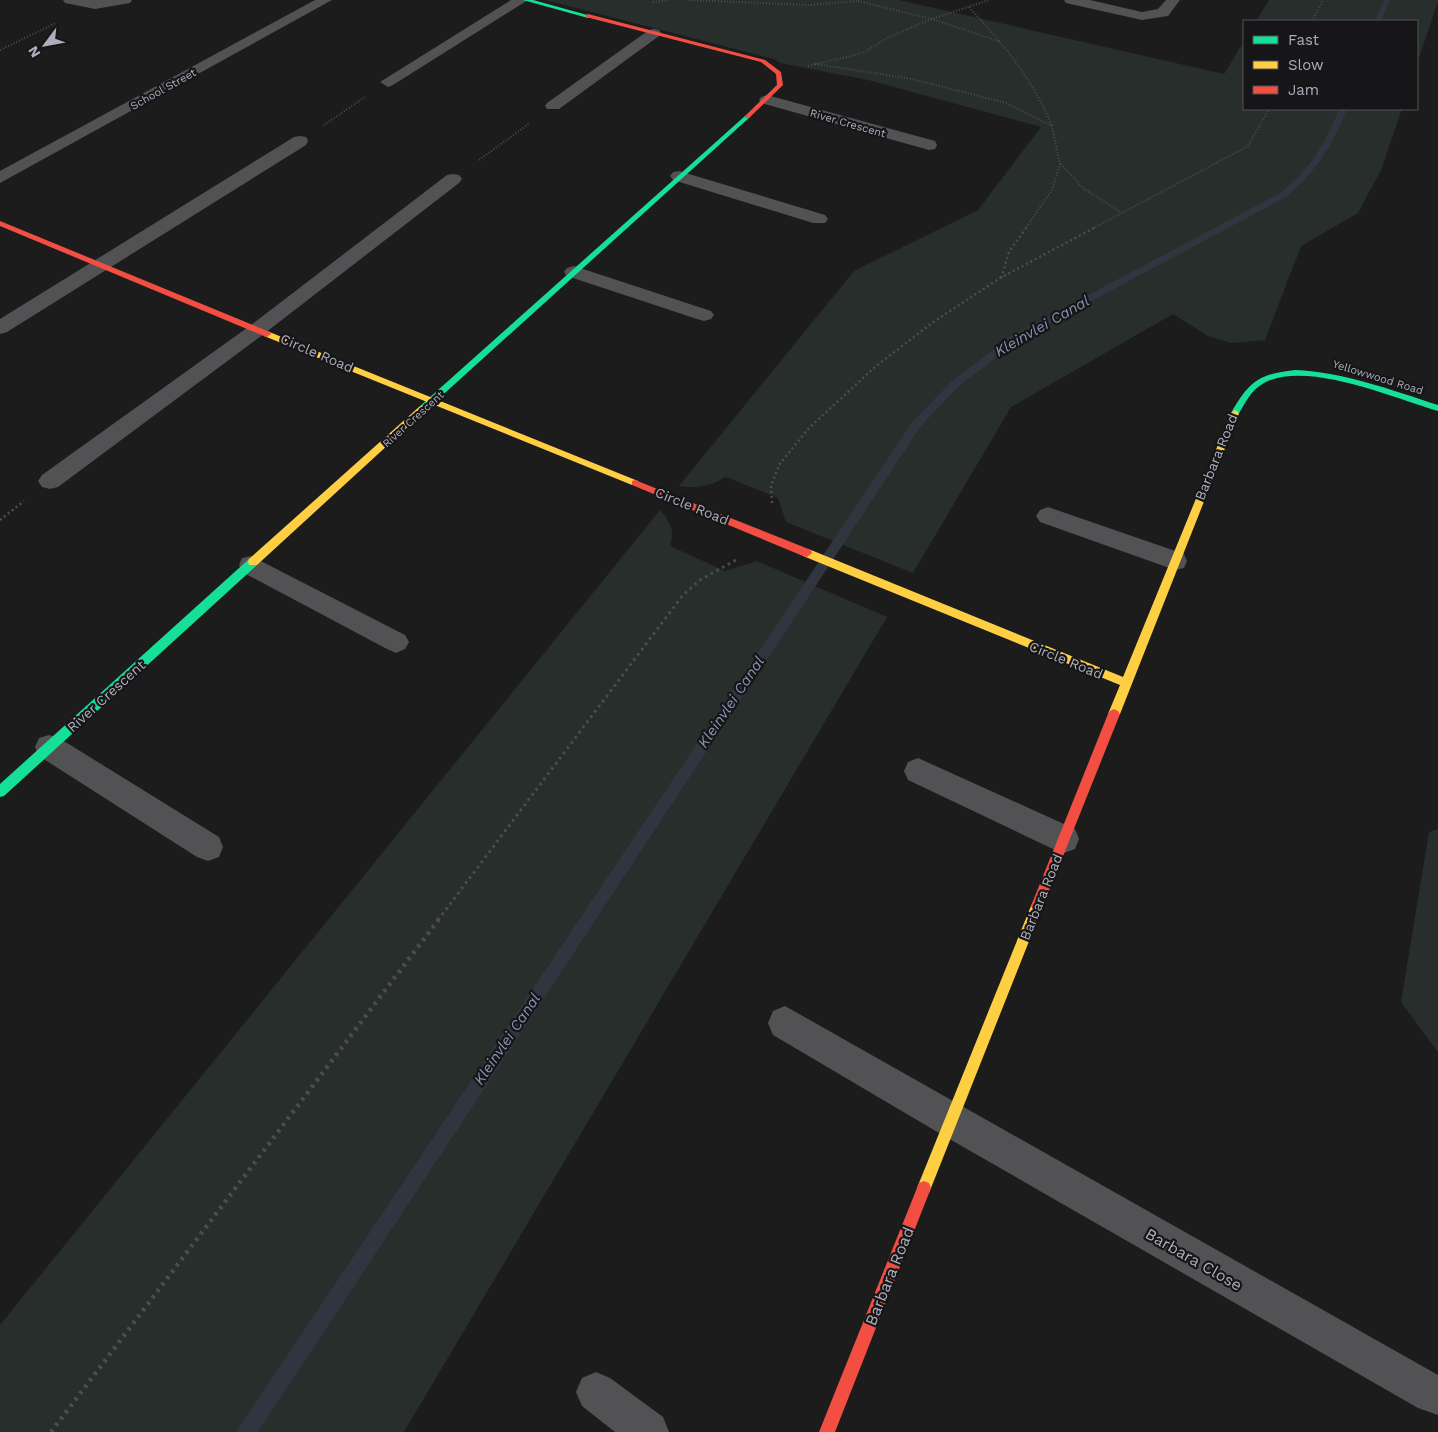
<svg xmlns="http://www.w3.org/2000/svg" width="1438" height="1432" viewBox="0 0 1438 1432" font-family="'Work Sans',sans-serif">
	<rect width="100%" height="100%" fill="#1c1c1c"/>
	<g fill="#272e2b">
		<path d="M545 0H899L1224 74 1244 41V109H1402L1381 170 1358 213 1301 246 1265 340 1231 343 1208 336 1173 314 1011 407 913 573 786 522 778 498 726 477C710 486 697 489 679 486L854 271 978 210 1041 127 868 80 780 63 774 59Z"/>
		<path d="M1269 0H1438V1L1417 64V21H1256Z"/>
		<path d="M660 510C671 522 675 531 670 546L725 571 757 561 887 617 404 1432H0V1325Z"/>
		<path d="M1438 829V1052L1401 1002 1429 832Z"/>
	</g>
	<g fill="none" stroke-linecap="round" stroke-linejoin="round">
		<g fill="#31353f" fill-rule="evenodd">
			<path d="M1384 0H1390L1381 21H1375Z"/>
			<path d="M1339 109H1347C1333 145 1316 172 1286 197L1019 340 959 386 921 426 258 1432H236L913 421 952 381 1011 336 1280 193C1311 168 1324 146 1339 109Z"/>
		</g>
		<g stroke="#4d4d51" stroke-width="2" stroke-dasharray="1 2" stroke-linecap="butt">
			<path d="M688 0 808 5 858 1"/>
			<path d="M858 1 932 19 1001 42"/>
			<path d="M653 2 670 0"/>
			<path d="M969 7C1003 44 1033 79 1052 126"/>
			<path d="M1312 21 1323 0"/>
			<path d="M0 50 56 23"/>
			<path d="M815 64 912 79 1006 103 1052 126 1060 164 1052 190 1025 229"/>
			<path d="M808 66 863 53 887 38 932 19 989 0"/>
			<path d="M324 125 365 97"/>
			<path d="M479 160 530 123"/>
			<path d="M1061 164 1084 189 1122 213"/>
			<path d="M1092 229 1248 146 1269 109"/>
		</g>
		<g stroke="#4d4d51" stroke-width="2.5" stroke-dasharray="2 3" stroke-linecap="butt">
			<path d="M1001 278 1009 252 1026 228"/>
			<path d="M772 503 771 486 779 465 808 429 875 367 932 323 1000 278 1094 228"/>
			<path d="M0 520 24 501"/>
		</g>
		<path stroke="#4d4d51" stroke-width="3" stroke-dasharray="2.5 4" stroke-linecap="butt" d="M438 920 683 595 700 580 736 560"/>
		<path stroke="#4d4d51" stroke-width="4.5" stroke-dasharray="3 5" stroke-linecap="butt" d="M51 1432 439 919"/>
		<g fill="#525255" fill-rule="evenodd">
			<path d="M63 0H132L130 3 95 9 65 3Z"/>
			<path d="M315 0H332L0 183V171Z"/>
			<path d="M511 0H528L393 85 388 87 380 82Z"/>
			<path d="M1064 0H1090L1142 12 1158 9 1166 0H1180L1168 16 1142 20 1066 3Z"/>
			<path d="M654 29 659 30 661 33 659 36 559 109H547L545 106 547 103 649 30Z"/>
			<path d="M767 95 935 141 937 145 935 149 929 150 761 103 759 100 761 97Z"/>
			<path d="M300 136 306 137 308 141 306 145 7 332 0 334V319L294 137Z"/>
			<path d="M679 171 825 215 828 219 825 223H813L673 180 670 176 673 172Z"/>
			<path d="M453 174 459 175 462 179 459 183 265 333 58 487 50 489 42 487 38 481 42 475 251 325 447 175Z"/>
			<path d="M574 266 711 311 714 315 711 319 704 321 697 319 567 276 564 272 567 268Z"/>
			<path d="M1048 507 1184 554 1187 561 1184 568 1175 570 1040 522 1036 516 1040 510Z"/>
			<path d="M251 556 405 635 409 642 405 649 396 653 387 649 242 572 239 565 242 558Z"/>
			<path d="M49 735 59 738 219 837 223 847 219 857 208 861 197 857 39 756 35 747 39 738Z"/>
			<path d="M918 758 1075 829 1079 839 1075 849 1064 853 1053 849 908 780 904 771 908 762Z"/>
			<path d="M785 1006 1438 1375V1415L1418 1408 939 1133 773 1035 768 1023 773 1011Z"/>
			<path d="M596 1372 610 1378 663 1417 669 1432H615L582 1406 576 1392 582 1378Z"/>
		</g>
		<g fill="#16e098" fill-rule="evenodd">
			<path d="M523 0H533L591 16 588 18Z"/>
			<path d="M745 116 750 117 425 411H419V407Z"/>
			<path d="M1295 370C1344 372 1391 390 1438 405V411C1393 398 1307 360 1264 383 1251 390 1245 403 1238 415H1232L1231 413C1249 382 1258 374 1295 370Z"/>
			<path d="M253 558 257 559 258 562 257 565 4 796 0 797V784L249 559Z"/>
		</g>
		<g fill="#ffcf43" fill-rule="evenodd">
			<path d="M267 331 638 481 640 483 638 485H632L264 336 263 334Z"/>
			<path d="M422 406 425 407V411L257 565H249L248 562 249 559 419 407Z"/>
			<path d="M1235 410 1239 413 1120 714 1118 717H1110L1108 714 1120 685 803 556 802 553 807 549 811 550 1123 677 1231 413Z"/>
			<path d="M1037 900 1041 902 1043 906 931 1188 929 1193 924 1195 919 1193 917 1188 1031 906 1033 902Z"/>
		</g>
		<g fill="#f24e42" fill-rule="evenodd">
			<path d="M588 14 765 60 781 72 783 85 749 118H745V116L777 85 776 74 761 62 586 17V15Z"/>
			<path d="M0 221 270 332 271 334 267 337 264 336 0 226Z"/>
			<path d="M635 480 811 550 812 553 807 557 803 556 632 485V481Z"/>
			<path d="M1114 709 1118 711 1120 714 1043 906 1041 910 1037 912 1033 910 1031 906 1108 714 1110 711Z"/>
			<path d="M924 1181 929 1183 931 1188 835 1432H819L919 1183Z"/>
		</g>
	</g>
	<g text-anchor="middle" stroke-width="4.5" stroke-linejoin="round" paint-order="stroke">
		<g font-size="11" fill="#aeaebb" stroke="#161518">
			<text transform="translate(163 89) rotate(-29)" y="4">School Street</text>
			<text transform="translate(848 123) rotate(16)" y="4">River Crescent</text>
			<text transform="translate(1378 377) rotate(17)" y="4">Yellowwood Road</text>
			<text transform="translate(413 419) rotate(-42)" y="4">River Crescent</text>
		</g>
		<g font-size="14" fill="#aeaebb" stroke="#161518">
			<text transform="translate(317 353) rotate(23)" y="5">Circle Road</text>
			<text transform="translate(1216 457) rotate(-68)" y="5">Barbara Road</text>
			<text transform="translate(692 506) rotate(22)" y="5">Circle Road</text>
			<text transform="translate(1066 660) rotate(22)" y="5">Circle Road</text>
			<text transform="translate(106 696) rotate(-42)" y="5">River Crescent</text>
			<text transform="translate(1041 897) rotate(-68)" y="5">Barbara Road</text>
		</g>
		<g font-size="15" font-style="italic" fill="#8892b3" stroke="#161518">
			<text transform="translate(1042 326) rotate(-30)" y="5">Kleinvlei Canal</text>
			<text transform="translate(731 702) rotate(-56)" y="5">Kleinvlei Canal</text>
			<text transform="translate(507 1039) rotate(-56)" y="5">Kleinvlei Canal</text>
		</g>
		<g font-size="16" fill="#aeaebb" stroke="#161518">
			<text transform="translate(1194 1259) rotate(30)" y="6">Barbara Close</text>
			<text transform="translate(889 1276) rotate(-68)" y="6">Barbara Road</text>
		</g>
	</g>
	<rect x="1243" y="20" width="175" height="90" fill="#161518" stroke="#535259"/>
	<rect x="1253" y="36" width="25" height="8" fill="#16e098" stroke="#535259"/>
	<text x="1288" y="45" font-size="15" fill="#aeaebb">Fast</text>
	<rect x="1253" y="61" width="25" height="8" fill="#ffcf43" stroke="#535259"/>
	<text x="1288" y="70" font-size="15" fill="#aeaebb">Slow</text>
	<rect x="1253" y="86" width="25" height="8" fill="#f24e42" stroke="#535259"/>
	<text x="1288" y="95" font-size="15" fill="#aeaebb">Jam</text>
	<g transform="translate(45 45) rotate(238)" stroke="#161518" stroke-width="4" paint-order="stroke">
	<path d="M0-4L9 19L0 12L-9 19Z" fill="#aeaebb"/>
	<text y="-8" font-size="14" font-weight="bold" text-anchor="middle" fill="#aeaebb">N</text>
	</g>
</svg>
